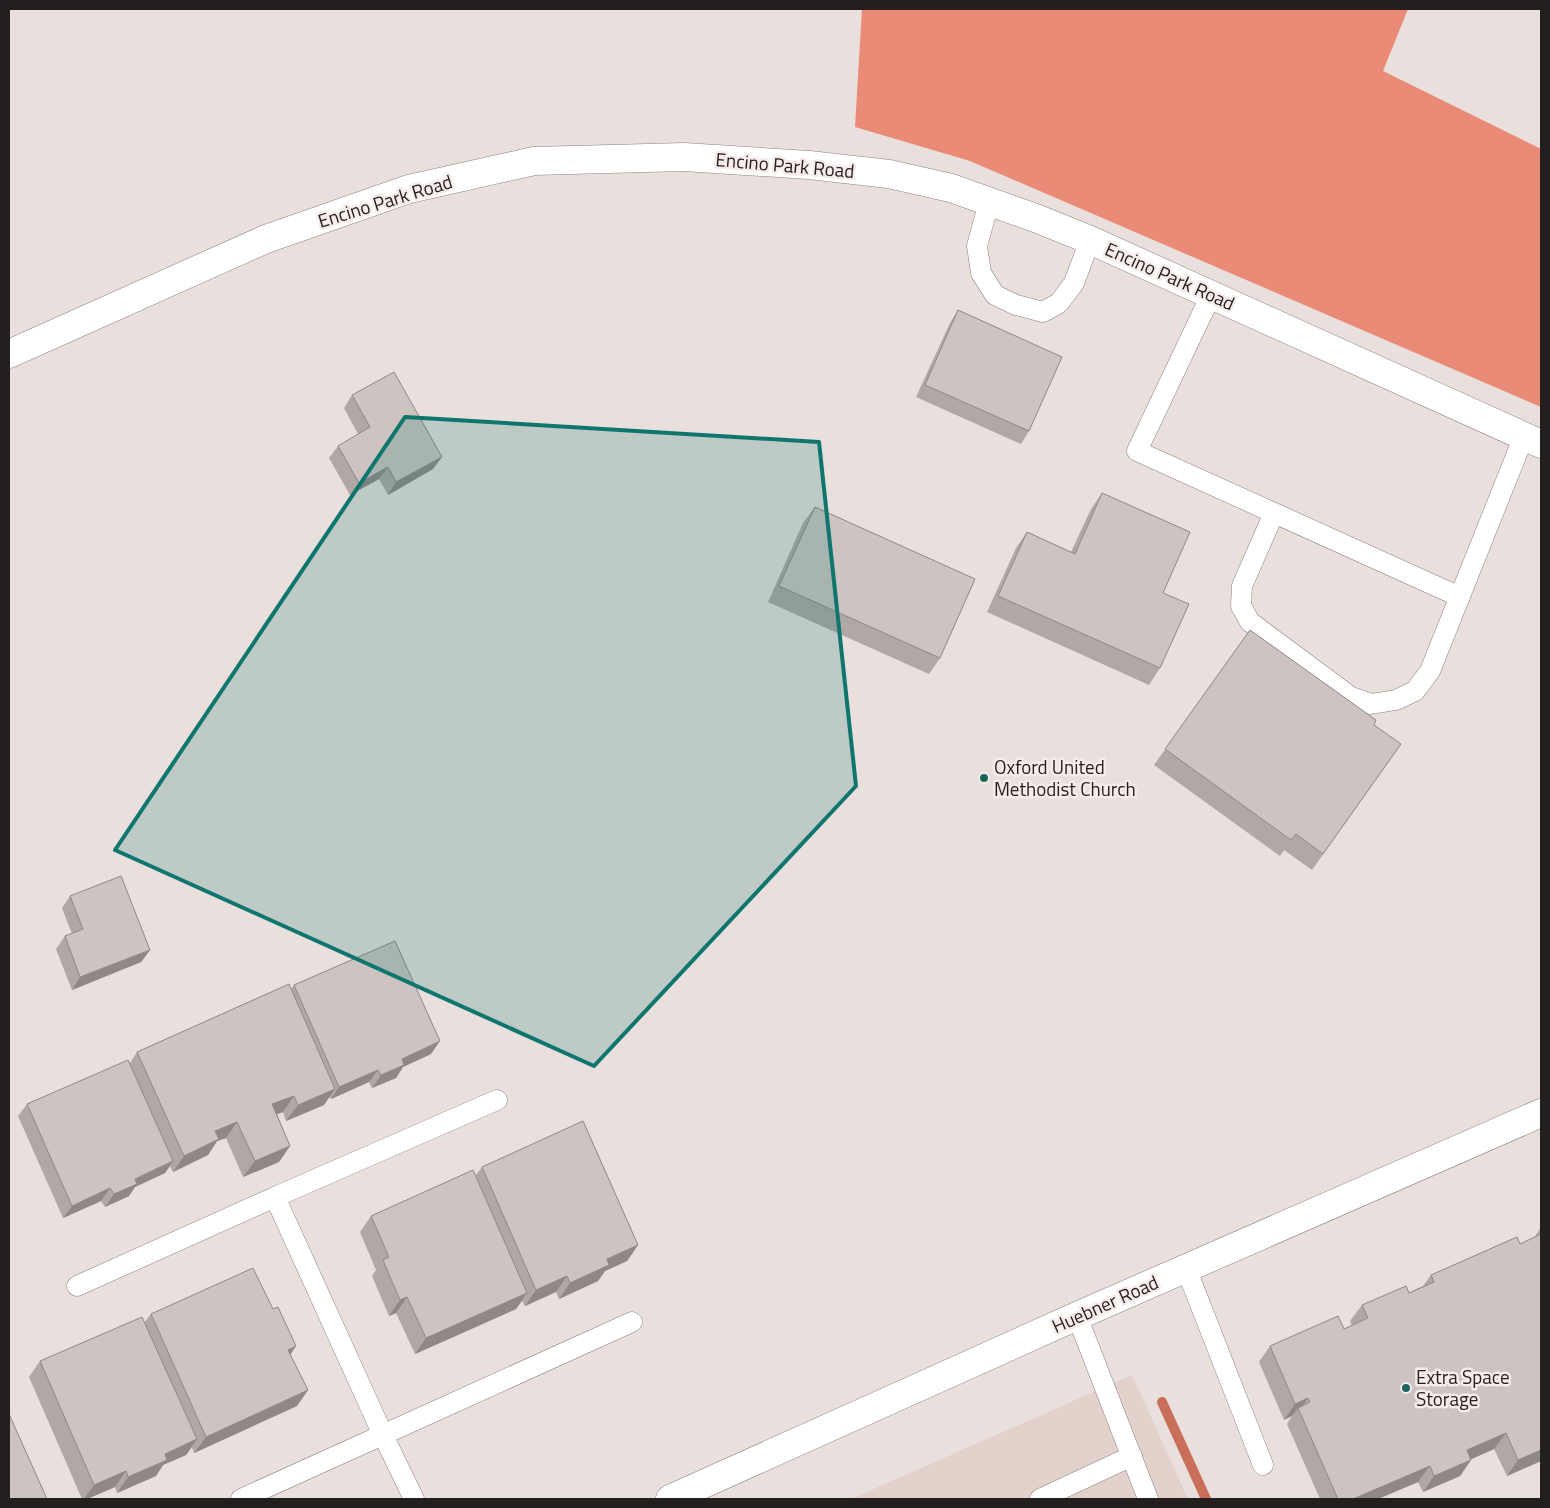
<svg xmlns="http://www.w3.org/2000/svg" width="1550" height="1508" viewBox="0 0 1550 1508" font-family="'Titillium Web',sans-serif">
	<rect width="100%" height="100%" fill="#e9dfdd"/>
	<path fill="#e3d1cc" d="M1132 1375 1188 1499H851Z"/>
	<path fill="#e98b76" d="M862 9H1408L1383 71 1541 149V407L970 161 855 127Z"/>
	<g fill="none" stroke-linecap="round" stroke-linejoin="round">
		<path stroke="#c96e59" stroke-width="10" d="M1162 1402 1206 1499"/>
		<g stroke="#8c8381" stroke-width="21">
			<g id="lane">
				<path d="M989 202 977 246 981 273 995 295 1016 305 1043 312 1059 303 1074 283 1090 240"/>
				<path d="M1211 295 1137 451 1460 597"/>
				<path d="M1274 513 1242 586 1241 606 1250 622 1351 697 1371 704 1396 700 1415 691 1430 671 1524 436"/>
				<path d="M1186 1268 1263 1465"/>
				<path d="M77 1286 275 1197"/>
				<path d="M1077 1316 1148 1499"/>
				<path d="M241 1499 632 1322"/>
				<path d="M414 1499 383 1435 275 1197 497 1100"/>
				<path d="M1040 1499 1132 1456"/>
			</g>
		</g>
		<g stroke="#8c8381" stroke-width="29">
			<path id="street" d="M9 354 266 239 409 189 534 161 684 157 809 165 889 174 951 188 1038 219 1090 240 1541 444"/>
		</g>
		<g stroke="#8c8381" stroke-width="29">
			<path id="primary" d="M670 1499 1077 1316 1541 1113"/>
		</g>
		<use href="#lane" stroke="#fff" stroke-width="20"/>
		<use href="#street" stroke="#fff" stroke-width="28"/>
		<use href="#primary" stroke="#fff" stroke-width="28"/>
	</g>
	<g fill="#b0a8a6">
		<path d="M958 310 1029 431 1021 444 916 397 950 323Z"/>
		<path d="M352 395 433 469 388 495 379 479 350 495 329 458 338 446 358 434 344 408Z"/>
		<path d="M1102 493 1163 593 1160 668 1149 685 987 612 1016 548 1027 532 1071 552 1091 509Z"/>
		<path d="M815 507 940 658 929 674 768 602 803 523Z"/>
		<path d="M1250 630 1374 725 1401 744 1312 870 1284 850 1280 856 1154 765Z"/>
		<path d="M70 896 150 950 141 962 72 990 56 949 65 936 72 934 62 908Z"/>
		<path d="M294 985 431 1054 403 1067 396 1078 372 1088 369 1082 331 1099 329 1097 324 1105 286 1121 283 1112 277 1114 290 1146 279 1162 243 1177 226 1138 217 1141 208 1155 173 1172 170 1166 165 1173 135 1187 129 1196 105 1207 101 1201 63 1218 18 1116 27 1104 130 1063 137 1052 291 989Z"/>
		<path d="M482 1167 638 1245 627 1261 605 1271 598 1281 559 1299 556 1292 525 1306 522 1301 516 1309 415 1354 396 1313 389 1316 372 1276 376 1270 360 1232 371 1216 475 1176Z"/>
		<path d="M1541 1227V1461L1507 1476 1494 1449 1471 1459 1460 1476 1423 1492 1418 1482 1378 1499H1320L1287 1424 1292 1416 1284 1420 1259 1362 1270 1346 1344 1329 1352 1326 1350 1321 1362 1305 1409 1293 1423 1286 1431 1275 1520 1244 1534 1238Z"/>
		<path d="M273 1309 296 1346 290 1355 308 1390 297 1406 194 1453 192 1447 186 1455 163 1465 156 1476 117 1493 115 1487 87 1499H82L29 1377 40 1361 144 1323 151 1314Z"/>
	</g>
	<g fill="#908887">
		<path d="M442 457 433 469 388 495 396 482Z"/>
		<path d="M388 467 379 479 350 495 359 483Z"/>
		<path d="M150 950 141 962 72 990 80 977Z"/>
		<path d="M440 1041 431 1054 403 1067 396 1078 372 1088 381 1075 402 1059Z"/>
		<path d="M378 1070 369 1082 331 1099 339 1087Z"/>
		<path d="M335 1089 324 1105 286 1121 298 1105Z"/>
		<path d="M294 1096 283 1112 261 1120 272 1104Z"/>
		<path d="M237 1122 226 1138 217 1141 208 1155 173 1172 184 1156 215 1131Z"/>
		<path d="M290 1146 279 1162 243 1177 255 1161Z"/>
		<path d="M173 1161 165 1173 135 1187 129 1196 105 1207 114 1194 135 1179Z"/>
		<path d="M110 1188 101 1201 63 1218 72 1206Z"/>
		<path d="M638 1245 627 1261 605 1271 598 1281 559 1299 570 1283 607 1259Z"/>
		<path d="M567 1276 556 1292 525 1306 536 1290Z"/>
		<path d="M527 1293 516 1309 415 1354 426 1338Z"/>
		<path d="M407 1297 396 1313 389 1316 400 1300Z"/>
		<path d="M296 1346 285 1362 288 1350Z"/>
		<path d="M308 1390 297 1406 194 1453 206 1437Z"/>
		<path d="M1308 1398 1299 1411 1298 1408 1292 1416 1284 1420 1295 1404Z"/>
		<path d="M1506 1433 1494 1449 1456 1466 1467 1450Z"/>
		<path d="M197 1439 186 1455 163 1465 156 1476 117 1493 128 1477 165 1454Z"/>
		<path d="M1541 1450V1461L1507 1476 1518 1460Z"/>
		<path d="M1471 1460 1460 1476 1423 1492 1434 1476Z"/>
		<path d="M1430 1466 1418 1482 1378 1499H1353Z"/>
		<path d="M126 1471 115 1487 87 1499H84L94 1485Z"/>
	</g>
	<g fill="#cdc3c1" stroke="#908887">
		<path d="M958 310 1062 357 1029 431 925 385Z"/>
		<path d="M394 372 442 457 396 482 388 467 359 483 338 446 370 427 352 395Z"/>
		<path d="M1102 493 1190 532 1163 593 1189 604 1160 668 998 596 1027 532 1075 554Z"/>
		<path d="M815 507 975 579 940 658 779 586Z"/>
		<path d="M1250 630 1376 720 1374 725 1401 744 1323 854 1296 834 1291 840 1165 749Z"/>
		<path d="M121 876 150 950 80 977 65 936 83 929 70 896Z"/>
		<path d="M395 941 440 1041 402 1059 404 1065 381 1075 378 1070 339 1087 294 985Z"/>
		<path d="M289 984 335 1089 298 1105 294 1096 272 1104 290 1146 255 1161 237 1122 215 1131 219 1139 184 1156 137 1052Z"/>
		<path d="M128 1060 173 1161 135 1179 137 1184 114 1194 110 1188 72 1206 27 1104Z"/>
		<path d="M583 1121 638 1245 607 1259 609 1265 570 1283 567 1276 536 1290 482 1167Z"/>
		<path d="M473 1170 527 1293 426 1338 407 1297 400 1300 383 1260 389 1257 371 1216Z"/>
		<path d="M1541 1234V1450L1518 1460 1506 1433 1467 1450 1471 1460 1434 1476 1430 1466 1353 1499H1338L1298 1408 1310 1402 1308 1398 1295 1404 1270 1346 1338 1316 1344 1329 1368 1318 1362 1305 1406 1286 1409 1293 1434 1282 1431 1275 1517 1237 1520 1244Z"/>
		<path d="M253 1268 273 1309 278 1307 296 1346 288 1350 308 1390 206 1437 151 1314Z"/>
		<path d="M142 1317 197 1439 165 1454 167 1460 128 1477 126 1471 94 1485 40 1361Z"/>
		<path d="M9 1414 47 1499H9Z"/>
	</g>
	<path fill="#0f766e" fill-opacity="0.2" stroke="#0f766e" stroke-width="4" stroke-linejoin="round" d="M405 417 819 442 856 786 594 1066 115 850Z"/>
	<g fill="#1c665d" stroke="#f6ecea" stroke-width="2">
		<circle cx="984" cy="778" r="5"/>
		<circle cx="1406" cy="1388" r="5"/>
	</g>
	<g text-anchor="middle" stroke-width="5" stroke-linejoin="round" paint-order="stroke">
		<g font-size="19" fill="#221f1e" stroke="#f6ecea">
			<text transform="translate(785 165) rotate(5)" y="7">Encino Park Road</text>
			<text transform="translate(385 201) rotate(-17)" y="7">Encino Park Road</text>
			<text transform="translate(1170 276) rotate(24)" y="7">Encino Park Road</text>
			<text transform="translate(1105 1304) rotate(-24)" y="7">Huebner Road</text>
		</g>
		<g font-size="19" fill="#221f1e" stroke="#f6ecea" text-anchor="start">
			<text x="994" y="774">Oxford United<tspan x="994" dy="22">Methodist Church</tspan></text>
			<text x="1416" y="1384">Extra Space<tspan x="1416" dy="22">Storage</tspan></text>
		</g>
	</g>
	<rect width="1550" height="1508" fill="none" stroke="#221f1e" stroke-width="20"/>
</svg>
